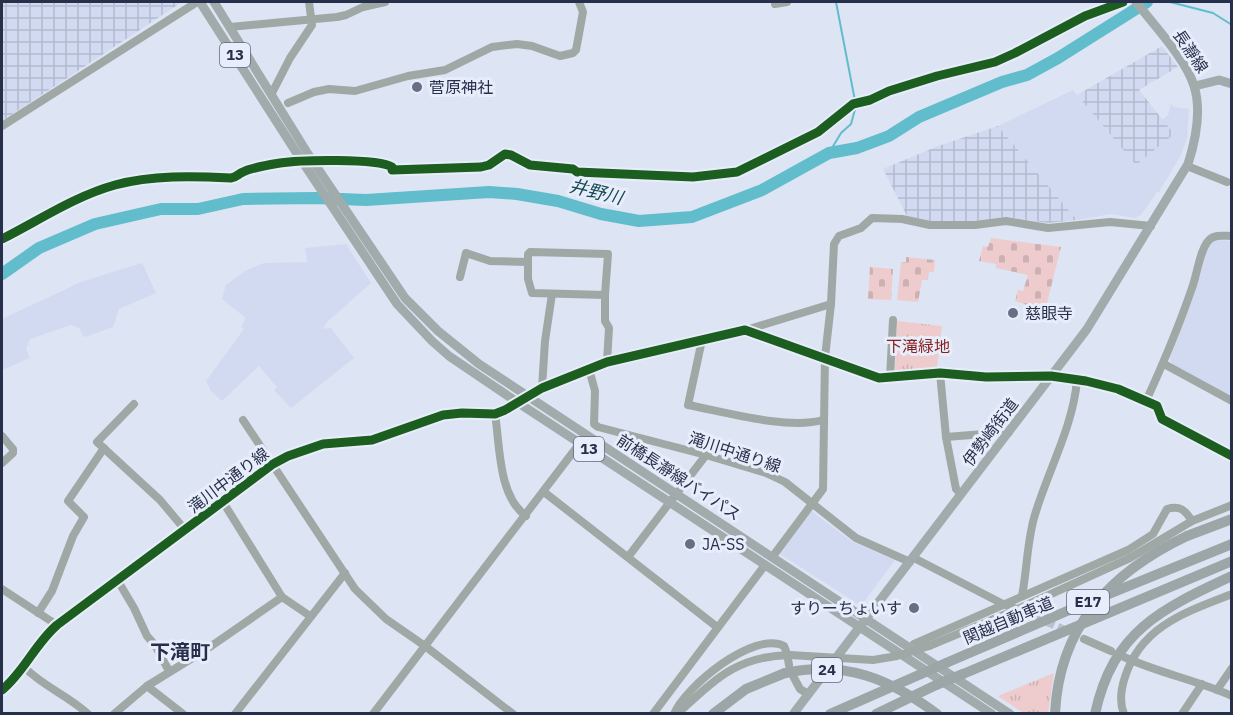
<svg xmlns="http://www.w3.org/2000/svg" width="1233" height="715" viewBox="0 0 1233 715" font-family="'IBM Plex Sans','Noto Sans JP',sans-serif">
	<defs>
		<pattern id="industrial-grid" width="8" height="8" patternUnits="userSpaceOnUse" patternTransform="scale(1.5)"><rect width="8" height="8" fill="#d1daf1"/><path d="M0 4h8M4 0v8" fill="none" stroke="#b3bbd0"/></pattern>
		<pattern id="cemetery-stones" width="16" height="16" patternUnits="userSpaceOnUse" patternTransform="scale(1.5)"><rect width="16" height="16" fill="#eecccd"/><path d="M2 7V4a2 2 0 0 1 4 0v3zM10 15v-3a2 2 0 0 1 4 0v3z" fill="#ccb0b2"/></pattern>
		<pattern id="park-tufts" width="24" height="20" patternUnits="userSpaceOnUse" patternTransform="scale(1.5)"><rect width="24" height="20" fill="#eecccd"/><path d="M3 7l-1-3M5 7V3M7 7l1-3M15 17l-1-3M17 17v-4M19 17l1-3" fill="none" stroke="#ccb0b2"/></pattern>
	</defs>
	<rect width="100%" height="100%" fill="#dde4f3"/>
	<g fill="#d1daf1">
		<path d="M1073 90 1136 165 1173 134 1162 120 1168 115 1171 104 1174 107 1189 109 1187 138 1181 155 1159 192H1157L1141 215 1135 218 1111 214 1077 220 998 126Z"/>
		<path d="M1219 240 1231 241V398L1172 364 1170 358 1193 298 1209 246 1213 241Z"/>
		<path d="M346 244 371 283 327 322 323 329 331 328 354 358 291 408 274 390 277 387 259 366 222 401 211 391 206 381 244 329 241 327 246 318 222 299 226 285 245 271 264 263 307 262 305 248Z"/>
		<path d="M142 263 156 293 119 309 113 327 85 337 83 336 79 328 71 325 30 339 26 349 30 358 2 370V319L81 282Z"/>
		<path d="M810 510 851 541 895 560 863 603 858 604 780 554V550Z"/>
	</g>
	<g fill="url(#industrial-grid)">
		<path d="M2 2H182L2 121Z"/>
		<path d="M1162 46 1178 67 1139 90 1174 134 1136 165 1077 95Z"/>
		<path d="M998 126 1077 220 1048 223 1006 217 974 221 932 222 907 216 883 169 938 146Z"/>
	</g>
	<g fill="url(#cemetery-stones)">
		<path d="M991 238 1061 247 1045 311 1015 301 1018 290 1023 291 1028 275 996 268V264L979 261 983 246 988 247Z"/>
		<path d="M906 257 935 260 934 272H929L928 280H922L918 302 897 300 901 262H906Z"/>
		<path d="M870 267 893 269 891 300 868 299Z"/>
	</g>
	<g fill="url(#park-tufts)">
		<path d="M897 321 942 326 937 367 895 371Z"/>
		<path d="M1054 673 1048 713H1023L998 696Z"/>
	</g>
	<g fill="none" stroke-linecap="round" stroke-linejoin="round">
		<g stroke="#61bccc" stroke-width="2">
			<path d="M1170 2 1213 13 1232 25"/>
			<path d="M829 153 841 133 851 124 856 106 836 2"/>
		</g>
		<path stroke="#61bccc" stroke-width="12" d="M2 274 39 248 95 224 161 209H198L243 199 316 198 366 200 489 192 517 194 558 201 601 214 639 221 692 217 762 190 829 153 857 148 889 136 919 117 1002 82 1027 75 1058 58 1147 2"/>
		<path stroke="#b9c0d1" stroke-width="8" stroke-dasharray="8 4" stroke-linecap="butt" d="M1025 612 1067 631"/>
		<g stroke="#a0a8a6" stroke-width="8">
			<path d="M775 4 787 2"/>
			<path d="M230 27 337 17 346 15 363 7 385 2"/>
			<path d="M272 93 290 58 312 25 309 2"/>
			<path d="M288 103 314 92 329 89 355 91 408 76 445 70 492 47 517 44 532 46 560 56 573 53 576 50 583 12 579 2"/>
			<path d="M2 126 197 2"/>
			<path d="M1187 166 1227 182"/>
			<path d="M460 277 466 253 490 261 528 262"/>
			<path d="M605 295 532 293 528 279V254L530 252 608 254 605 295V321L609 328 607 362"/>
			<path d="M746 330 831 304"/>
			<path d="M702 340 688 405C725 412 787 430 823 420"/>
			<path d="M1164 364 1232 401"/>
			<path d="M589 369 595 391 594 424 598 427 706 455 766 473 785 482 856 538 910 562"/>
			<path d="M940 373 946 437 956 489 961 494"/>
			<path d="M890 378 893 320"/>
			<path d="M542 388 545 341 552 294"/>
			<path d="M1146 401C1163 364 1179 326 1192 288 1197 275 1200 249 1209 240 1215 234 1224 236 1232 236"/>
			<path d="M134 404 97 442 160 500 186 531"/>
			<path d="M495 414C500 445 498 496 526 516"/>
			<path d="M243 420 355 589 386 619 425 646 513 714"/>
			<path d="M2 436 13 449V453L2 463"/>
			<path d="M946 437 1009 432"/>
			<path d="M544 492 717 627"/>
			<path d="M223 502 282 597 310 616"/>
			<path d="M773 556 823 489 825 357 831 304 834 244 839 236 861 228 872 218 902 219 930 225H975L1006 221 1048 228 1110 222 1151 226"/>
			<path d="M628 557 706 455"/>
			<path d="M914 558 1003 604 1025 612"/>
			<path d="M118 581 134 608 147 636 155 645 169 671"/>
			<path d="M2 589 57 625"/>
			<path d="M1022 596C1027 570 1027 543 1034 518 1047 472 1073 428 1077 380"/>
			<path d="M1029 604 1130 558 1192 521 1232 505"/>
			<path d="M38 613 52 591 73 536 84 517 68 501 104 448"/>
			<path d="M1084 639 1111 651"/>
			<path d="M914 644 1128 550 1153 534 1167 509C1180 505 1185 510 1192 521"/>
			<path d="M929 646 1006 614"/>
			<path d="M1124 657C1159 673 1196 680 1232 696"/>
			<path d="M788 659 789 665"/>
			<path d="M24 667C44 687 67 695 88 714"/>
			<path d="M792 674 800 689 808 694"/>
			<path d="M147 686 183 714"/>
			<path d="M2 690C24 672 35 644 57 625L273 464 288 456 323 444 372 440 443 415 462 413 495 414 505 410 542 388 607 362 745 330 879 378 940 373 986 377 1051 376 1086 381 1118 389 1157 406 1162 419 1232 456"/>
			<path d="M1217 690 1232 668"/>
			<path d="M114 714 147 686 207 649 282 597"/>
			<path d="M235 714 345 573"/>
			<path d="M373 714 580 443"/>
			<path d="M653 714 765 565"/>
			<path d="M674 714C685 687 754 630 784 646L786 651"/>
			<path d="M677 714C715 680 736 656 790 655"/>
			<path d="M1124 714C1119 702 1121 689 1125 677 1141 626 1186 612 1232 594"/>
			<path d="M1182 714 1202 684"/>
		</g>
		<g stroke="#a1abac" stroke-width="9">
			<path d="M200 2 298 155 397 304 432 341 449 356 517 402 992 714"/>
			<path d="M214 2 308 154 405 298 438 331 479 364 1010 714"/>
			<path d="M1195 86 1219 80 1232 84"/>
			<path d="M794 713 1087 329 1188 164C1196 139 1202 111 1194 86 1186 59 1153 24 1136 2"/>
		</g>
		<g stroke="#9ca6a7" stroke-width="10">
			<path d="M1187 536 1232 519"/>
			<path d="M946 663 1067 611 1232 544"/>
			<path d="M963 674 1232 561"/>
			<path d="M713 714 746 689 785 673"/>
			<path d="M830 714 921 674"/>
			<path d="M876 714 936 685"/>
			<path d="M1095 714C1113 631 1161 609 1232 576"/>
		</g>
		<g stroke="#a0a8a6" stroke-width="8">
			<path d="M1006 614 1029 604"/>
			<path d="M790 655 873 660 897 656 929 646"/>
		</g>
		<g stroke="#9ca6a7" stroke-width="10">
			<path d="M785 673C845 660 890 679 937 714"/>
			<path d="M921 674 946 663"/>
			<path d="M936 685 963 674"/>
			<path d="M1055 714C1059 626 1111 572 1187 536"/>
		</g>
		<g stroke="#e8edfb" stroke-width="13">
			<g id="cycleway">
				<path d="M2 239C38 221 75 196 115 185 152 175 193 176 231 178 237 177 238 174 243 172 254 167 268 165 280 163 299 160 378 158 392 167V170L481 167 489 165 505 154 511 155 530 165 573 169 577 172 693 177 737 172 818 132 853 104 870 100 889 91 937 76 995 62 1015 53 1085 16 1123 2"/>
				<path d="M2 690C24 672 35 644 57 625L273 464 288 456 323 444 372 440 443 415 462 413 495 414 505 410 542 388 607 362 745 330 879 378 940 373 986 377 1051 376 1086 381 1118 389 1157 406 1162 419 1232 456"/>
			</g>
		</g>
		<use href="#cycleway" stroke="#1b5e20" stroke-width="9"/>
	</g>
	<g fill="#676f85" stroke="#e8edfb" stroke-width="2">
		<circle cx="417" cy="87" r="6"/>
		<circle cx="1013" cy="313" r="6"/>
		<circle cx="690" cy="544" r="6"/>
		<circle cx="914" cy="608" r="6"/>
	</g>
	<g text-anchor="middle" stroke-width="6" stroke-linejoin="round" paint-order="stroke">
		<g fill="#e8edfb" stroke="#61697f" stroke-width="1.5">
			<rect x="220" y="43" width="30" height="24" rx="4.5"/>
			<rect x="574" y="437" width="30" height="24" rx="4.5"/>
			<rect x="1067" y="590" width="42" height="24" rx="4.5"/>
			<rect x="812" y="658" width="30" height="24" rx="4.5"/>
		</g>
		<g font-size="15" font-weight="bold" fill="#27304a">
			<text x="235" y="60">13</text>
			<text x="589" y="454">13</text>
			<text x="1088" y="607">E17</text>
			<text x="827" y="675">24</text>
		</g>
		<g font-size="16" fill="#27304a" stroke="#e8edfb">
			<text transform="translate(1191 51) rotate(56)" y="6">長瀞線</text>
			<text transform="translate(990 432) rotate(-53)" y="6">伊勢崎街道</text>
			<text transform="translate(735 452) rotate(18)" y="6">滝川中通り線</text>
			<text transform="translate(679 477) rotate(33)" y="6">前橋長瀞線バイパス</text>
			<text transform="translate(228 480) rotate(-37)" y="6">滝川中通り線</text>
			<text transform="translate(1008 620) rotate(-23)" y="6">関越自動車道</text>
		</g>
		<g font-size="16" fill="#27304a" stroke="#e8edfb" text-anchor="start">
			<text x="429" y="93">菅原神社</text>
			<text x="1025" y="319">慈眼寺</text>
			<text x="702" y="550">JA-SS</text>
			<text x="902" y="614" text-anchor="end">すりーちょいす</text>
		</g>
		<g font-size="16" fill="#851f1b" stroke="#e8edfb">
			<text x="918" y="352">下滝緑地</text>
		</g>
		<g font-size="18" font-style="italic" fill="#174b52" stroke="#e8edfb">
			<text transform="translate(596 192) rotate(14)" y="6">井野川</text>
		</g>
		<g font-size="20" font-weight="bold" fill="#27304a" stroke="#e8edfb">
			<text x="180" y="659">下滝町</text>
		</g>
	</g>
	<rect width="1233" height="715" fill="none" stroke="#27304a" stroke-width="6"/>
</svg>
